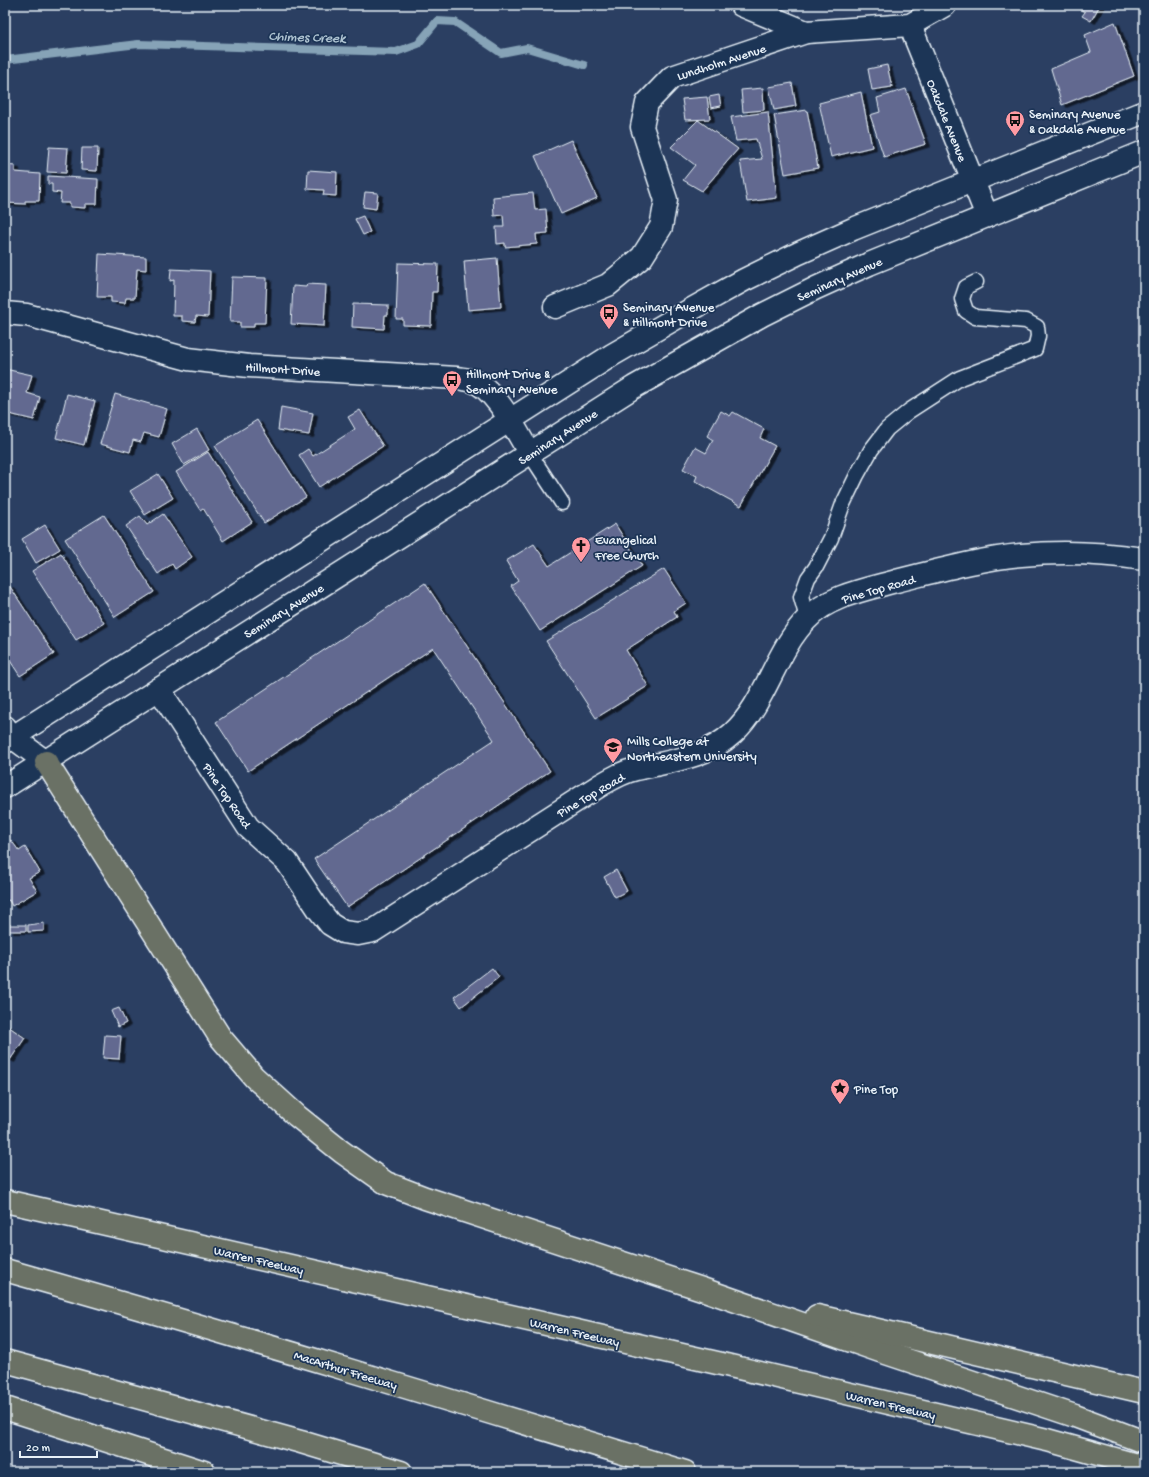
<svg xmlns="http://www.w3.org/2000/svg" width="1149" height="1477" viewBox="0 0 1149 1477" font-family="'Gochi Hand',sans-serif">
	<defs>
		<filter id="shadow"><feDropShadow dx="4.5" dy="2.5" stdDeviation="0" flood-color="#0009"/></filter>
	</defs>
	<rect width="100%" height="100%" fill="#2b3f62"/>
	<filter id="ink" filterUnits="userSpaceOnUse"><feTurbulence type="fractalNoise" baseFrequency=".025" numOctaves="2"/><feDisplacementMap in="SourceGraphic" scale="8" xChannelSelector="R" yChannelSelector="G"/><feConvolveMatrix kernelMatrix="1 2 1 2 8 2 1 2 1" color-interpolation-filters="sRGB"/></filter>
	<g filter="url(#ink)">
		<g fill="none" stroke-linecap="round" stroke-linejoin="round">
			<path stroke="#86a3b7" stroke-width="8" d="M5 60 138 44 396 52 418 44 437 21 455 22 501 53 527 48 584 65"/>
		</g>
		<g fill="#626990" stroke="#e8f1f8" filter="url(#shadow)">
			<path d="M1072 5H1100L1091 21 1082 16 1085 12Z"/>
			<path d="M1115 22 1134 76 1062 105 1051 69 1091 52 1085 35Z"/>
			<path d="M887 65 892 87 872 90 868 69Z"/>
			<path d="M792 83 796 106 774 110 769 87Z"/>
			<path d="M763 88 764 110 743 112 741 90Z"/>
			<path d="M906 89 926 144 884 157 870 115 880 112 877 98Z"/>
			<path d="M861 92 872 147 831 157 819 103Z"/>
			<path d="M719 95 721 106 711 108 709 97Z"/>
			<path d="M707 97 710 119 685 120 682 99Z"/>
			<path d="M807 110 818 168 785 174 774 115Z"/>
			<path d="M768 112 777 198 747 202 740 161 762 159 756 139 736 141 731 117Z"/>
			<path d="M698 120 738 149 702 191 683 180 695 165 671 147Z"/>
			<path d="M571 140 597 198 561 214 535 156Z"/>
			<path d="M49 147 68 148 66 173 47 172Z"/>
			<path d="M82 148H98L97 171 81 170Z"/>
			<path d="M5 165 15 166V172L40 174 39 201H25V204L5 203Z"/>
			<path d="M308 170 337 172 336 196 323 195 324 190 307 189Z"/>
			<path d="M48 176 98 179 97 204H85V208L70 207V203H60L61 193 52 192V184H48Z"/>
			<path d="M365 192 378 193 376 209 363 207Z"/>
			<path d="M533 193 535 210 546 209 548 233 536 234 537 244 505 247V243L497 244 496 227H504L503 215 494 216 493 197Z"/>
			<path d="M363 216 370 232 363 235 355 219Z"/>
			<path d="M99 254 146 257V270L137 269 135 298H126L125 303 111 302V297H97Z"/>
			<path d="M497 258 501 307 468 310 464 261Z"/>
			<path d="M398 263 438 264 437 292H432L431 326 403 325V319H396Z"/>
			<path d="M171 269 210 271 208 317 196 316 195 322 182 321V316H173L174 280 170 281Z"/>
			<path d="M232 277 267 278 265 323H254V327H240V322H230Z"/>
			<path d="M307 284 326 285 324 326 291 324 293 286 306 287Z"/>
			<path d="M353 304 388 305V315H385L384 329 352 327Z"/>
			<path d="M5 369 32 375 27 393 40 397 34 420 5 413Z"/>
			<path d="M67 394 95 401 84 445 56 438Z"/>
			<path d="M115 394 167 409 159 437 144 433 141 442 133 440 130 452 100 444Z"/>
			<path d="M281 407 313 413 309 435 278 430Z"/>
			<path d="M360 410 383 446 319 487 299 455 308 449 313 456 355 429 348 417Z"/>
			<path d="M721 411 730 416 733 412 764 429 760 438 775 446 741 506 695 481 697 476 683 469 695 447 706 453 713 440 707 436Z"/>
			<path d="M257 420 306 497 264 523 215 446Z"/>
			<path d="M197 429 209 450 184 465 172 444Z"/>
			<path d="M208 452 252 522 223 541 203 508 200 510 176 472Z"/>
			<path d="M158 474 173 498 145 515 130 491Z"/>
			<path d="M163 514 192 557 175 569 172 564 158 574 126 526 140 516 147 525Z"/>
			<path d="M104 515 154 592 115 617 65 539Z"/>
			<path d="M615 524 642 566 540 631 511 586 518 581 506 561 534 544 549 566Z"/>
			<path d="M45 525 60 549 36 563 22 539Z"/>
			<path d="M61 553 104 623 76 640 32 571Z"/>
			<path d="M664 569 686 603 674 611 677 617 626 650 648 686 596 718 546 641Z"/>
			<path d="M425 583 550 771 347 907 314 859 494 740 433 648 248 771 216 722Z"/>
			<path d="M9 585 54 654 20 676 5 653V587Z"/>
			<path d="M11 840 19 851 25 847 40 872 29 878 37 891 12 906 9 900 5 902V844Z"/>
			<path d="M616 870 627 891 615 897 604 877Z"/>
			<path d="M44 923V931L28 932V925Z"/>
			<rect x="9" y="925" width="17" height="6"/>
			<path d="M492 968 499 977 461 1007 454 997Z"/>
			<path d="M119 1008 126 1023 118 1027 111 1011Z"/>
			<path d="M5 1024 25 1038 10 1060 5 1057Z"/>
			<path d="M105 1035 121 1036 119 1059 103 1058Z"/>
		</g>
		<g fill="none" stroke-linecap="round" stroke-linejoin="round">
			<g stroke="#e8f1f8" stroke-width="17">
				<g id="service">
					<path d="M530 454 562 503"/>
					<path d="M807 618 801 597 808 578 816 567 831 538 843 504 857 475 871 450 887 429 909 411 960 378 1035 349 1038 336 1037 327 1026 321 975 317 966 311 962 299 966 287 976 282"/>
				</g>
			</g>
			<g stroke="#e8f1f8" stroke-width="25">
				<g id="minor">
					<path d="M741 5 806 32"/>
					<path d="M910 25 987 216"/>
					<path d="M555 307 608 285 642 257 661 227 666 200 642 127 647 103 672 77 806 32 910 25 945 5"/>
					<path d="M159 689 248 827 287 862 319 910 330 924 343 932 358 934 373 931 599 786C611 779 622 772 636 769 670 761 706 758 733 733 766 703 775 651 807 619 828 596 867 589 896 581 937 571 979 559 1021 555 1062 551 1103 553 1144 559"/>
					<path d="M5 727 12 737 46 762"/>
				</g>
			</g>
			<g stroke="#e8f1f8" stroke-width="25">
				<g id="tertiary">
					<path d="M5 313 27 315 188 359 249 366 457 378C462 379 467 379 472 381 496 388 517 433 530 454"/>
					<path d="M5 742 612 355 683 314 744 280 799 253 853 229 1144 112"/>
					<path d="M5 787 634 387 762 315 816 288 869 264 1144 152"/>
				</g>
			</g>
			<g stroke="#e8f1f8" stroke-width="25">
				<g id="motorway">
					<path d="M46 762 220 1037 254 1077 297 1116 342 1152 386 1183 425 1198 702 1289 880 1351 1075 1416 1144 1442"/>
					<path d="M5 1201 726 1365 1047 1440 1144 1467"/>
					<path d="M5 1270C233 1334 459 1403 685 1472"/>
					<path d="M817 1316 1144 1392"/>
					<path d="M5 1361 301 1442 401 1472"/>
					<path d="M5 1408 204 1472"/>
				</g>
			</g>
			<use href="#service" stroke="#1d3557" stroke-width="14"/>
			<use href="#minor" stroke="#1d3557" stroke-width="22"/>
			<use href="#tertiary" stroke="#1d3557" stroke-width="22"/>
			<use href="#motorway" stroke="#6b7165" stroke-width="22"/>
		</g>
	</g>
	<defs>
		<g id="bus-pin" transform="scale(1)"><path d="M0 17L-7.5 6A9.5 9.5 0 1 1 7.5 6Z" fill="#ff9aa2" stroke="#1d3557"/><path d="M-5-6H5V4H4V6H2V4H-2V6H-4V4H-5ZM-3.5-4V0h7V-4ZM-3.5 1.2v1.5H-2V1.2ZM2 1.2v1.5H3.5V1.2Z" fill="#111"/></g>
		<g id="church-pin" transform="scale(1)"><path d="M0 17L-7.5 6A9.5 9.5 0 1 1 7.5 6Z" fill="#ff9aa2" stroke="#1d3557"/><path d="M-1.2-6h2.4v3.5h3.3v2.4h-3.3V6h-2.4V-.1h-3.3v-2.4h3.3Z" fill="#111"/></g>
		<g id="university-pin" transform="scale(1)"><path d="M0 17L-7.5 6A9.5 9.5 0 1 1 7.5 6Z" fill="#ff9aa2" stroke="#1d3557"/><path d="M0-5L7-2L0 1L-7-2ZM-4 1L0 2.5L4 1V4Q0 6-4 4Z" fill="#111"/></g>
		<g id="sight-pin" transform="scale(1)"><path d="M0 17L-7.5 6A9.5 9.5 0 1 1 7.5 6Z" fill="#ff9aa2" stroke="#1d3557"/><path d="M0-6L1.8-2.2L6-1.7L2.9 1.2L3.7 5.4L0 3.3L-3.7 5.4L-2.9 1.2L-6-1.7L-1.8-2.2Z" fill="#111"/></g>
	</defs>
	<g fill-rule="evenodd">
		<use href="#bus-pin" x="1015" y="120"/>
		<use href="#bus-pin" x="609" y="313"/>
		<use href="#bus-pin" x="452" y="380"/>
		<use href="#church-pin" x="581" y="546"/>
		<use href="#university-pin" x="613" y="747"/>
		<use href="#sight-pin" x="840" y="1088"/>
	</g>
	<g text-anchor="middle" stroke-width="3.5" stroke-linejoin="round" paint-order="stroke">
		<g font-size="13" fill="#e8f1f8" stroke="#1d3557">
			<text transform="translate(721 61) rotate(-18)" y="5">Lundholm Avenue</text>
			<text transform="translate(948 120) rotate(68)" y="5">Oakdale Avenue</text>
			<text transform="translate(839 278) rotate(-24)" y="5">Seminary Avenue</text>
			<text transform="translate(283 368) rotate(4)" y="5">Hillmont Drive</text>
			<text transform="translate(557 436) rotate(-33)" y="5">Seminary Avenue</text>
			<text transform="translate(878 588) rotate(-16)" y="5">Pine Top Road</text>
			<text transform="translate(283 610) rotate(-32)" y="5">Seminary Avenue</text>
			<text transform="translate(590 794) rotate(-30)" y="5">Pine Top Road</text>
			<text transform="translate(228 795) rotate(56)" y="5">Pine Top Road</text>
			<text transform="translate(259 1259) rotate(13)" y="5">Warren Freeway</text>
			<text transform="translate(575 1331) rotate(13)" y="5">Warren Freeway</text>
			<text transform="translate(346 1369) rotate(17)" y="5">MacArthur Freeway</text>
			<text transform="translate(891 1404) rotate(13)" y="5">Warren Freeway</text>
		</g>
		<g font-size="13" fill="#e8f1f8" stroke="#1d3557" text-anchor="start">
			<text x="1029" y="118">Seminary Avenue<tspan x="1029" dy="15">&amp; Oakdale Avenue</tspan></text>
			<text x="623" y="311">Seminary Avenue<tspan x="623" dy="15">&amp; Hillmont Drive</tspan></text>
			<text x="466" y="378">Hillmont Drive &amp;<tspan x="466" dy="15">Seminary Avenue</tspan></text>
			<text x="595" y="544">Evangelical<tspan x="595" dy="15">Free Church</tspan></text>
			<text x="627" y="745">Mills College at<tspan x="627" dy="15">Northeastern University</tspan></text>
			<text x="854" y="1093">Pine Top</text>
		</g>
		<g font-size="14" font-style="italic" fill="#afc4d2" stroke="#1d3557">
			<text transform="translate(307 36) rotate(2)" y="5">Chimes Creek</text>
		</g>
	</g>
	<rect width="1149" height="1477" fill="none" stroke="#1d3557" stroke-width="20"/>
	<rect x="10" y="10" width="1129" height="1457" fill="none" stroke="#e8f1f8" stroke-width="1.5" filter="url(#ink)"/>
	<path d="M20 1451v6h77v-6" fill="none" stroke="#e8f1f8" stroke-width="2"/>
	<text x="26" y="1451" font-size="12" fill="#e8f1f8" stroke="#1d3557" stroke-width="3" paint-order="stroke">20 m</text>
</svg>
